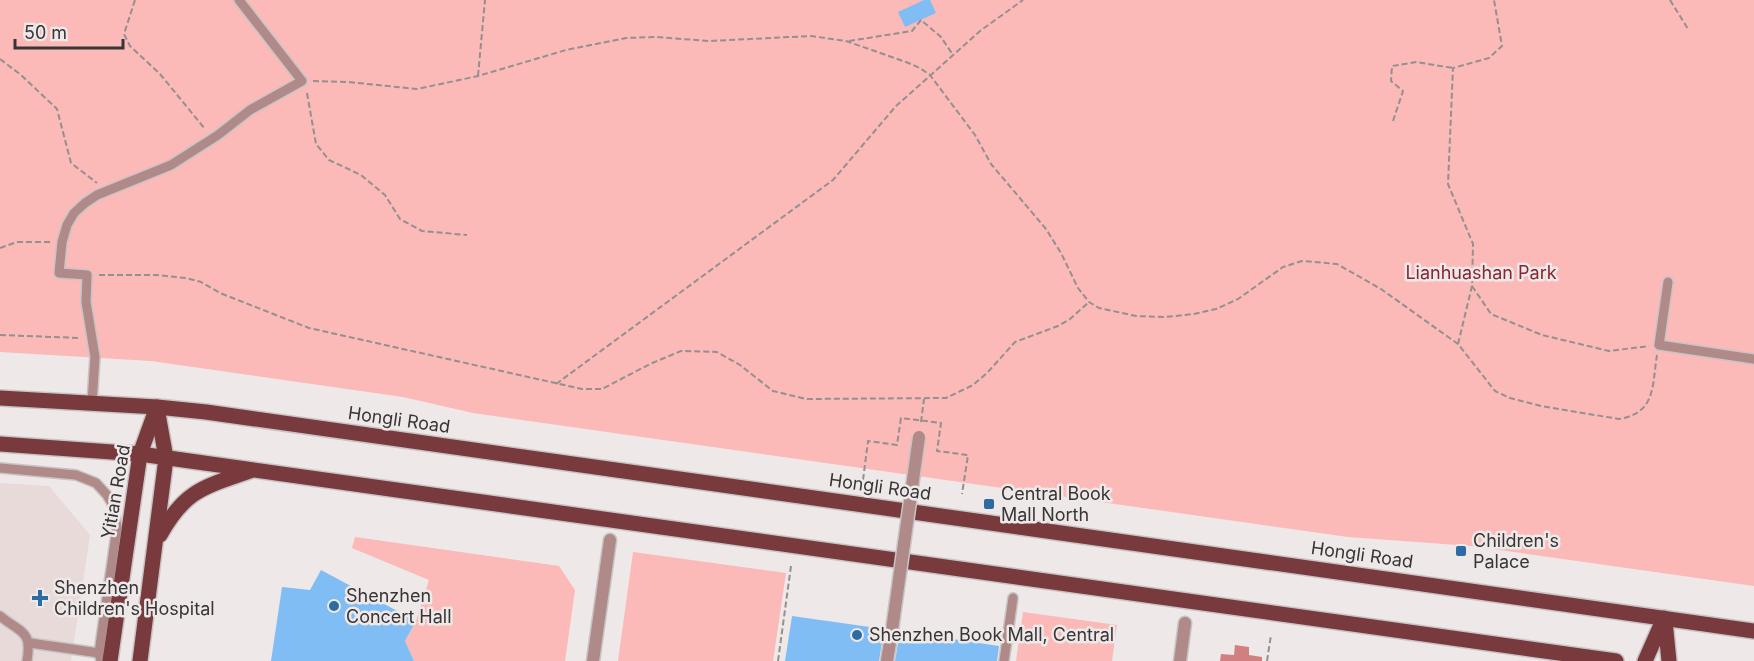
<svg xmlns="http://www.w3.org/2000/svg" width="1754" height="661" viewBox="0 0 1754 661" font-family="Inter,sans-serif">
	<rect width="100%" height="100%" fill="#eee8e8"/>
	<path fill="#e8dad9" d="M0 483 49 486 90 535 71 661H0Z"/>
	<g fill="#fbb9b8">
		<path d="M0 0H1754V586L1471 546 1348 537 473 413 403 397 151 361 0 352Z"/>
		<path d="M355 537 559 566 575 590 565 661H414L405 641 416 621 429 580 352 548Z"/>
		<path d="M633 552 786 573 773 661H618Z"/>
		<path d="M1023 612 1117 625 1112 661H1016Z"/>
	</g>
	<path fill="#d18080" d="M1235 645 1249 647V655L1262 657V661H1220L1221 654 1234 655Z"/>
	<g fill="#81bdf5">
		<path d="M924 0H930L936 13 905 27 898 12Z"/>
		<path d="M321 570 416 621 405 641 414 661H271L282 587 310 590Z"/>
		<path d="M792 616 884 629 879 661H785Z"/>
		<path d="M900 631 999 646 997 661H895Z"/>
	</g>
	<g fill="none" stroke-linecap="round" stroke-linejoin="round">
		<g stroke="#c9c4c4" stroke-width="12">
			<g id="lane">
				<path d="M1668 282 1659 345 1754 359"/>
				<path d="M92 403 95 357 86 302 87 275 59 273 62 242 67 225 74 213 85 203 97 195 171 165 218 135 250 110 302 81 239 0"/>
				<path d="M0 468 76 475 96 483 107 495 112 503 117 527 99 653 101 661"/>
				<path d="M0 616C22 634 32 630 27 661"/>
				<path d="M30 643 99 653"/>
				<path d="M1004 661 1013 598"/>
			</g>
		</g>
		<g stroke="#c9c4c4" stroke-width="15">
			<g id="street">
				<path d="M593 661 610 540"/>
				<path d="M887 661 892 630"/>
				<path d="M1180 661 1185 623"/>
			</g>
		</g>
		<g stroke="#c9c4c4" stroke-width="18">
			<g id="primary">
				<path d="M0 398 157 407 206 412 1754 631"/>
				<path d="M0 444 140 454 1616 661"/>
				<path d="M160 535C185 490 204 487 250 471"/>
				<path d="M1665 621 1669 661"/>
				<path d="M110 661 140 454 157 407"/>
				<path d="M140 661 166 458 157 408"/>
				<path d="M1645 661 1664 618"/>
			</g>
		</g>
		<g stroke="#949090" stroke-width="2" stroke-dasharray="6 3" stroke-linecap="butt">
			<path d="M135 0 124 34 130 46 160 74 205 129"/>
			<path d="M1670 0 1688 29"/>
			<path d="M849 41 912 31 921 20 941 37 953 55"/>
			<path d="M0 59 21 75 57 109 71 163 97 183"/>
			<path d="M478 76 485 0"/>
			<path d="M313 81 348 82 417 89 478 76 566 50 626 38 656 37 709 41 811 36 846 41 906 62 920 68 930 75 975 135 991 164 1046 229 1061 253 1078 288 1089 302 1099 308 1136 316 1165 317 1194 314 1216 309 1238 299 1283 267 1302 261 1337 264 1381 289 1458 344 1495 391 1510 398 1541 406 1619 419C1656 413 1652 386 1657 355"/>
			<path d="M307 93 316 144 329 160 361 175 385 195 400 219 422 231 467 235"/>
			<path d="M1393 121 1403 91 1391 81 1392 66 1416 62 1453 68"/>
			<path d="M0 248 17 242H51"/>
			<path d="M99 275H156L186 278 201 282 220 293 309 328 582 389H602L650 364 681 351 717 352 740 365 773 391 806 399 946 398 973 385 987 373 1015 342 1058 326 1070 319 1089 302"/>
			<path d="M1472 286 1491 314 1542 335 1609 351 1649 346"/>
			<path d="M0 335 81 338"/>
			<path d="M1458 344 1472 286 1473 244 1448 184 1453 68 1489 58 1502 46 1494 0"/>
			<path d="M556 384 833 180 896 106 980 31 1023 0"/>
			<path d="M921 422 924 399"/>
			<path d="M863 480 868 441 897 445 901 418 941 423 937 451 968 455 962 494"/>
			<path d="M778 661 791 566"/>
			<path d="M1267 661 1271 635"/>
		</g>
		<use href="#lane" stroke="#af8a89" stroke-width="9"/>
		<use href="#street" stroke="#af8a89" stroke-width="12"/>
		<use href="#primary" stroke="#783a3c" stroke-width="15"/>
		<g stroke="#c9c4c4" stroke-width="15" stroke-linecap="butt">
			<path id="street-bridge" d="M892 630 919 437"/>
		</g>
		<use href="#street-bridge" stroke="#af8a89" stroke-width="12"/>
	</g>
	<g fill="#2c6ca2" stroke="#eee8e8" stroke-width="2">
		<rect x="983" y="498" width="12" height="12" rx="3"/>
		<rect x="1455" y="545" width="12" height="12" rx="3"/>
		<path d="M37 589h6v6h6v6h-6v6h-6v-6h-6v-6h6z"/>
		<circle cx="334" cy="606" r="6"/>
		<circle cx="857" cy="635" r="6"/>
	</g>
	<g text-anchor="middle" stroke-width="5" stroke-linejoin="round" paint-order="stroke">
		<g font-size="18" fill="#88262f" stroke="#eee8e8">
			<text x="1481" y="279">Lianhuashan Park</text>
		</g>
		<g font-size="18" fill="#373535" stroke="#eee8e8">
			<text transform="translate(399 420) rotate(8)" y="6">Hongli Road</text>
			<text transform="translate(880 487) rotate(8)" y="6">Hongli Road</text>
			<text transform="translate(116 492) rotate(-80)" y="6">Yitian Road</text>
			<text transform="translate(1362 555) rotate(8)" y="6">Hongli Road</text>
		</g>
		<g font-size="18" fill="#373535" stroke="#eee8e8" text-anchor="start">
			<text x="1001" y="500">Central Book<tspan x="1001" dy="21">Mall North</tspan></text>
			<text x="1473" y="547">Children's<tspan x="1473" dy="21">Palace</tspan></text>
			<text x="54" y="594">Shenzhen<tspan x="54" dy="21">Children's Hospital</tspan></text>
			<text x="346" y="602">Shenzhen<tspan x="346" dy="21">Concert Hall</tspan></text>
			<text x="869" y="641">Shenzhen Book Mall, Central</text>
		</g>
	</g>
	<path d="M15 39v9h108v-9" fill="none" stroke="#373535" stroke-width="3"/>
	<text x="24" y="39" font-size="18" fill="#373535" stroke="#eee8e8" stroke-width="4.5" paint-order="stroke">50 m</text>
</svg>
